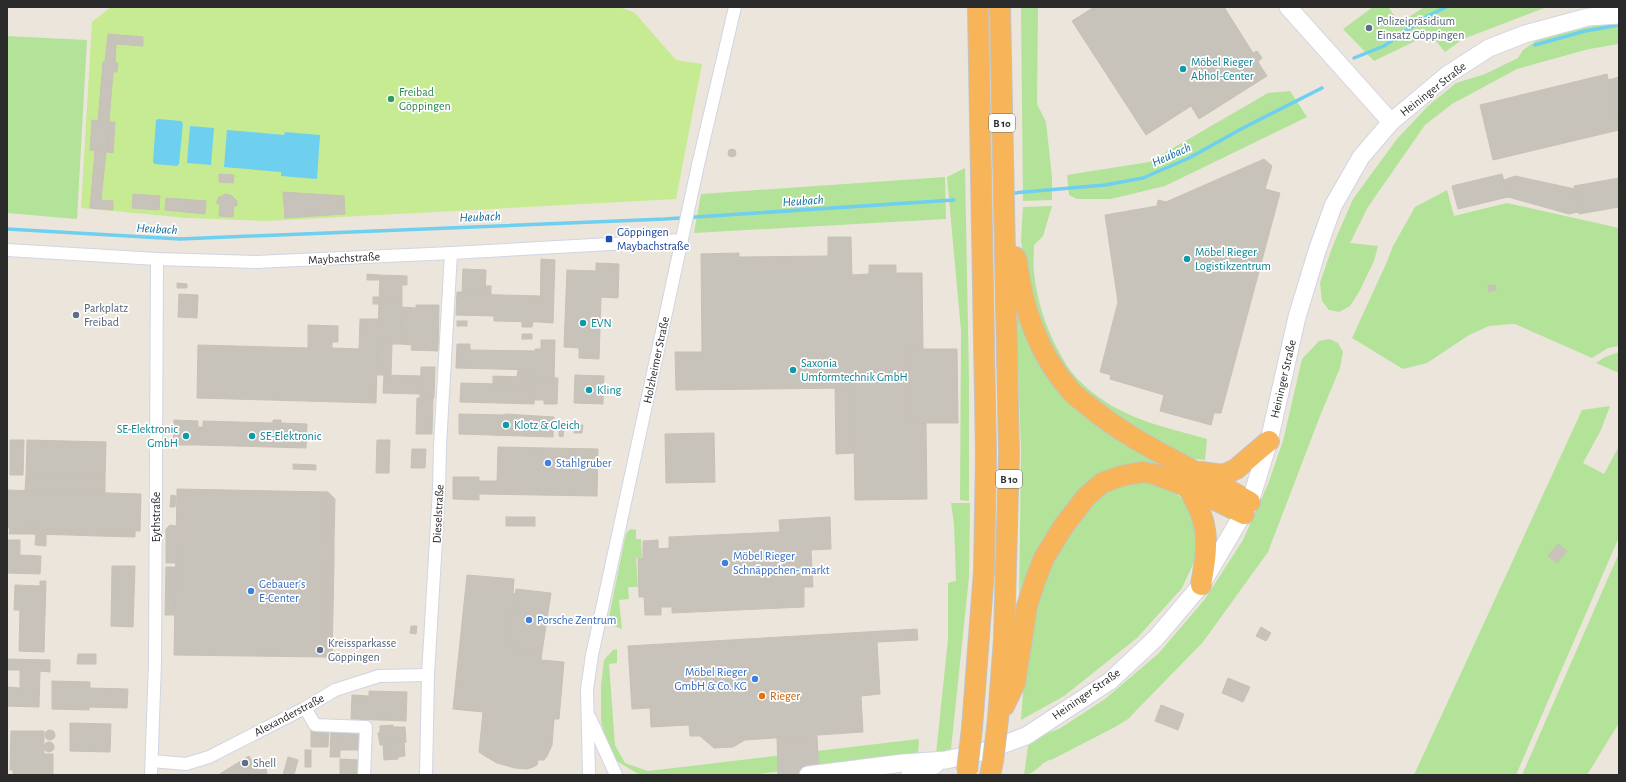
<svg xmlns="http://www.w3.org/2000/svg" width="1626" height="782" viewBox="0 0 1626 782" font-family="'Alegreya Sans',sans-serif">
	<rect width="100%" height="100%" fill="#ece5dc"/>
	<g fill="#b3e398">
		<path d="M1021 7H1038L1037 104 1046 122 1052 177V200L1023 201Z"/>
		<path d="M1373 7H1388L1400 23 1424 7H1547L1463 39 1445 52 1430 34 1374 61 1343 29Z"/>
		<path d="M1619 21V44L1589 49 1517 69 1452 104 1425 125 1368 207 1350 243 1378 246 1374 261 1359 292 1350 306 1339 312 1329 310 1322 301 1320 283 1333 245 1353 199 1397 139 1428 106 1456 83 1485 74 1518 58 1523 50 1539 39 1604 23Z"/>
		<path d="M7 36 87 40 77 219 7 213Z"/>
		<path d="M1290 91 1307 117 1165 186 1111 199H1077L1069 195 1067 175 1149 162 1268 93Z"/>
		<path d="M965 168 969 380V501L960 500 961 331 947 177Z"/>
		<path d="M945 177 946 219 694 233 701 194Z"/>
		<path d="M1447 190 1454 216 1507 203 1619 228V346L1608 348 1592 358 1515 324H1511L1489 326 1469 335 1427 363 1403 369 1352 338 1386 264 1393 246 1415 207Z"/>
		<path d="M1052 206 1043 236 1034 245C1034 254 1033 264 1034 272 1037 304 1049 337 1066 364 1076 381 1100 400 1118 409 1145 424 1177 430 1207 439L1205 460 1193 459 1126 424 1088 399 1050 354 1028 286 1021 240 1023 207Z"/>
		<path d="M1016 312 1021 314 1050 373 1199 481 1112 473 1019 607 1021 450Z"/>
		<path d="M1330 339 1338 343 1343 352 1340 368 1320 416 1268 552 1203 642 1128 719 1115 727 1053 759C1039 762 1037 774 1024 775L1029 739 1059 729 1105 699 1159 653 1205 599 1243 540 1268 484 1283 441 1302 359 1319 341Z"/>
		<path d="M1619 352V373L1596 363 1605 357Z"/>
		<path d="M1610 406 1601 430 1583 463 1604 474 1619 446V537L1516 775H1414L1582 410Z"/>
		<path d="M1155 481 1173 491 1188 504 1198 530 1195 560 1182 588 1137 638 1064 696 1021 720 1027 639 1038 589 1057 548 1082 512 1106 490 1130 482Z"/>
		<path d="M951 503H970L969 577 951 749 936 754 948 639V583L956 581 954 524Z"/>
		<path d="M631 529 636 530V539H641L642 557 636 558 638 587H628L629 599 619 600 622 629 611 625 609 617 625 538 627 532Z"/>
		<path d="M1619 553V723L1587 775H1522Z"/>
		<path d="M617 649V663L609 664 615 745 625 763 648 771 919 739 918 757 749 775H640L615 760 606 742 601 721V686L604 660 613 650Z"/>
	</g>
	<path fill="#c7eb93" d="M111 7H620L635 13 676 60 702 64 676 199 266 221 188 218 81 208 92 22Z"/>
	<g fill="#6ecfef">
		<path d="M158 119 181 121 183 123 179 164 177 166 155 164 153 162 156 120Z"/>
		<path d="M190 126 214 128 211 165 187 163Z"/>
		<path d="M227 130 284 135 285 132 320 135 317 179 281 176V172L224 167Z"/>
	</g>
	<g fill="none" stroke-linecap="round" stroke-linejoin="round">
		<g stroke="#6ecfef" stroke-width="3.5">
			<path d="M1535 45 1585 31 1619 25"/>
			<path d="M1354 58 1384 46 1426 17 1446 7"/>
			<path d="M1014 193 1105 185 1143 178 1189 158 1243 128 1322 88"/>
			<path d="M7 229 180 239 665 219 954 200"/>
		</g>
	</g>
	<g fill="#c7c3ba" stroke="#c8c1b5">
		<path d="M1094 7H1224L1253 53 1257 51 1262 58 1258 62 1267 76 1199 119 1191 106 1146 135 1072 21Z"/>
		<path d="M108 34 143 37V46L116 44 115 63H118L117 72H113L109 122 98 121 103 62H105Z"/>
		<path d="M1607 74 1619 130 1493 160 1480 105Z"/>
		<path d="M1619 77V126L1608 80Z"/>
		<path d="M92 120 110 122 107 152 90 150Z"/>
		<path d="M110 122H115L113 153 107 152Z"/>
		<circle cx="732" cy="153" r="4"/>
		<path d="M95 151 106 152 101 200 113 201V210L90 208Z"/>
		<path d="M1264 159 1272 166 1265 189 1280 193 1221 413H1214L1211 425 1160 411 1164 395 1110 379 1111 375 1100 372 1118 302 1105 215 1157 206 1158 200 1166 202Z"/>
		<path d="M219 174 234 175 233 183 219 182Z"/>
		<path d="M1502 174 1508 197 1458 209 1452 186Z"/>
		<path d="M1515 176 1575 189 1578 212 1569 214 1508 197 1504 180Z"/>
		<path d="M1619 178V207L1579 214 1574 186Z"/>
		<path d="M283 192 344 196 345 214 285 218Z"/>
		<path d="M133 194 160 196 159 210 132 208Z"/>
		<path d="M226 194 232 196 237 201V206L234 205 233 217 219 216 220 204H217V201L219 197Z"/>
		<path d="M166 198 206 201 205 214 165 210Z"/>
		<path d="M828 237H851L852 275 869 274V265H896V273H922L923 349H910L911 423H926L927 499 855 500 853 388 676 390 675 352H702L701 254 739 253V257L828 256Z"/>
		<path d="M541 259 555 260 553 323 540 322Z"/>
		<path d="M596 263 619 264 618 298 601 297 599 359 579 358V348L564 347 567 270 596 271Z"/>
		<path d="M463 269 486 270 485 294H465V292H462Z"/>
		<path d="M367 274 380 275V280H367Z"/>
		<path d="M380 275 407 276V285H402V301L379 300Z"/>
		<path d="M177 283 187 284V288H177Z"/>
		<path d="M1495 285 1496 290 1489 292 1488 286Z"/>
		<rect x="485" y="286" width="6" height="8"/>
		<path d="M457 292H465V294L540 296V322L494 321V316L456 315Z"/>
		<path d="M179 294 198 295 197 318 178 317Z"/>
		<rect x="373" y="297" width="6" height="7"/>
		<path d="M379 300 402 301 401 344H378Z"/>
		<path d="M416 305H439L438 351 411 350 412 345 401 344 402 307 416 308Z"/>
		<path d="M360 319H378L376 403 197 398 198 345 308 348V325L338 326V342H332V348L359 349Z"/>
		<rect x="457" y="321" width="10" height="5"/>
		<path d="M522 322H533L532 327H522Z"/>
		<rect x="522" y="334" width="10" height="5"/>
		<path d="M541 340H555L554 378H534L535 370 456 368 457 344H470V350L535 351V349H541Z"/>
		<path d="M378 344H392L391 375H377Z"/>
		<path d="M910 349H957L958 423H911Z"/>
		<path d="M421 367H435L434 398H420Z"/>
		<path d="M518 370H535L534 378 517 377Z"/>
		<path d="M384 375 421 376 420 394 383 393Z"/>
		<path d="M575 375 604 376 603 404 574 403Z"/>
		<path d="M493 376 558 378 557 404H544V400H534L535 385 493 384Z"/>
		<path d="M461 383 535 385 534 404 460 402Z"/>
		<path d="M835 388H853L854 453 836 454Z"/>
		<path d="M417 398H433L432 434H416Z"/>
		<path d="M459 414 505 415V414L554 417 553 437 459 434Z"/>
		<path d="M174 420 198 421V445H173Z"/>
		<path d="M273 420H281V423L307 424 306 448 198 445V427H203V421L273 423Z"/>
		<path d="M575 425H583L582 433H574Z"/>
		<path d="M559 428H564L563 437 559 436Z"/>
		<path d="M714 433 715 482 666 483 665 434Z"/>
		<path d="M10 440H24L23 475H10Z"/>
		<path d="M27 440 106 442 105 477 26 475Z"/>
		<path d="M377 440H390L389 473H376Z"/>
		<path d="M498 447 598 449 597 496 479 494V500L453 499V477H479V481H497Z"/>
		<path d="M412 449H426L425 468H411Z"/>
		<path d="M293 464 316 465V470L293 469Z"/>
		<path d="M26 475 105 477V493L25 491Z"/>
		<path d="M177 489 328 492 327 540H334V565H326L325 657 174 655Z"/>
		<path d="M7 490 141 494 140 531 98 530V536L70 535V530L28 528V534H9L10 528H7Z"/>
		<path d="M328 492 335 499 334 540H327Z"/>
		<path d="M171 495 176 496 175 507H170Z"/>
		<rect x="506" y="517" width="29" height="9"/>
		<path d="M830 517 831 549 811 550 813 587H804V607L672 613V607H661V615H645L644 597H639L638 558H643V541L658 540V549L669 548V537L780 532 779 520Z"/>
		<path d="M170 525 176 526V563H166V529Z"/>
		<path d="M28 528 70 530V535L28 534Z"/>
		<path d="M98 530 135 531V537L98 536Z"/>
		<path d="M36 534H46V546L35 545Z"/>
		<path d="M7 540H20V555L41 556 40 574 7 573Z"/>
		<path d="M1558 544 1567 551 1557 563 1548 556Z"/>
		<path d="M326 565H334L332 658 325 657Z"/>
		<path d="M112 566H135L133 627 111 626Z"/>
		<path d="M166 567H176L175 615H165Z"/>
		<path d="M467 575 514 579 513 593 516 594 507 647 542 652 541 660 564 662 559 719H554L552 745 547 756 544 760H538L537 765 533 767 527 769 515 768 497 763 485 756 479 752 483 712 453 709Z"/>
		<path d="M40 581H46L44 652 19 651 20 610H14L15 585 40 586Z"/>
		<path d="M516 589 551 593 542 652 507 647Z"/>
		<path d="M411 626H417L416 634 410 633Z"/>
		<path d="M1261 627 1271 633 1266 641 1256 636Z"/>
		<path d="M917 629 918 640 877 642 880 694 861 696 863 732 745 740 733 747 714 748 700 736H690L689 725 651 727 650 708 632 709 628 646Z"/>
		<path d="M78 654H96V664H77Z"/>
		<path d="M7 659 50 660V672L40 671 39 707 7 706V687L20 688V670H7Z"/>
		<path d="M1228 678 1250 687 1243 702 1222 693Z"/>
		<path d="M52 681 90 682V688L128 689 127 708 89 707V710L52 709Z"/>
		<path d="M369 691 407 692 406 721 351 719 352 695 369 696Z"/>
		<path d="M1161 705 1184 714 1178 730 1155 721Z"/>
		<path d="M70 723 111 724 110 752 70 751Z"/>
		<path d="M393 725V727H405L406 742 380 745 378 733H380V726Z"/>
		<circle cx="50" cy="735" r="5"/>
		<path d="M311 730H329L328 747H311Z"/>
		<path d="M331 730 339 731 338 750H340V757H330Z"/>
		<path d="M11 731H44V754H53V775H13V770H10Z"/>
		<path d="M339 731H360V750H338Z"/>
		<path d="M817 736 819 775H778L777 737Z"/>
		<circle cx="49" cy="747" r="5"/>
		<path d="M404 742 405 756 398 757V759L384 760 383 745Z"/>
		<rect x="305" y="750" width="6" height="17"/>
		<path d="M249 756 258 770 266 769 267 775H218Z"/>
		<path d="M288 757 298 760 294 775H283Z"/>
		<path d="M340 759 359 760V775H340Z"/>
	</g>
	<g fill="none" stroke-linecap="round" stroke-linejoin="round">
		<g stroke="#d1d5e3" stroke-width="14">
			<g id="minor">
				<path d="M7 250 157 259 256 262 451 253 682 240"/>
				<path d="M305 708 315 725 366 727 364 775"/>
				<path d="M590 718 616 775"/>
				<path d="M152 761 186 764 209 757 305 708 335 690 379 676 428 675"/>
				<path d="M151 775 155 662 157 259"/>
				<path d="M426 775 428 675 439 489 440 446 451 253"/>
				<path d="M589 775 587 689 592 655 698 165 735 7"/>
			</g>
		</g>
		<g stroke="#d1d5e3" stroke-width="19">
			<g id="secondary">
				<path d="M1288 7 1391 122"/>
				<path d="M808 775 903 763 946 760 985 751 1026 736 1110 681 1156 638 1201 585 1250 502 1269 441 1297 317 1317 251 1333 206 1361 157 1391 122 1447 75 1489 48 1525 34 1588 17 1619 15"/>
				<path d="M910 775 935 765"/>
			</g>
		</g>
		<g stroke="#c3c3c3" stroke-width="22">
			<g id="trunk">
				<path d="M1015 257 1017 261C1022 307 1039 355 1070 390 1075 396 1081 400 1086 404 1119 432 1156 451 1194 471 1213 481 1231 491 1250 502"/>
				<path d="M1201 472 1223 475 1236 469 1269 441"/>
				<path d="M1188 487C1195 501 1203 514 1205 530 1208 547 1204 568 1201 585"/>
				<path d="M1004 706 1015 683 1027 606 1035 581 1044 558 1063 527 1086 497 1102 483 1121 476 1142 472 1154 474 1188 487 1244 514"/>
				<path d="M998 719 1004 639 1009 453 1000 7"/>
				<path d="M972 728 984 571 986 453 978 7"/>
				<path d="M990 775 993 761"/>
			</g>
		</g>
		<use href="#minor" stroke="#fff" stroke-width="12"/>
		<use href="#secondary" stroke="#fff" stroke-width="17"/>
		<use href="#trunk" stroke="#f8b458" stroke-width="20"/>
		<g stroke="#c3c3c3" stroke-width="22" stroke-linecap="butt">
			<g id="trunk-bridge">
				<path d="M993 761 998 719"/>
				<path d="M967 771 972 728"/>
			</g>
		</g>
		<use href="#trunk-bridge" stroke="#f8b458" stroke-width="20"/>
	</g>
	<g fill="#5c6f8a" stroke="#fff" stroke-width="1.5">
		<circle cx="1369" cy="28" r="4"/>
		<circle cx="76" cy="315" r="4"/>
		<circle cx="320" cy="650" r="4"/>
		<circle cx="245" cy="763" r="4"/>
	</g>
	<g fill="#0f9aa8" stroke="#fff" stroke-width="1.5">
		<circle cx="1183" cy="69" r="4"/>
		<circle cx="1187" cy="259" r="4"/>
		<circle cx="583" cy="323" r="4"/>
		<circle cx="793" cy="370" r="4"/>
		<circle cx="589" cy="390" r="4"/>
		<circle cx="506" cy="425" r="4"/>
		<circle cx="186" cy="436" r="4"/>
		<circle cx="252" cy="436" r="4"/>
	</g>
	<circle fill="#2e9e5b" stroke="#fff" stroke-width="1.5" cx="391" cy="99" r="4"/>
	<rect fill="#1a4fb4" stroke="#fff" stroke-width="1.5" x="605" y="235" width="8" height="8" rx="2"/>
	<g fill="#3f7fe0" stroke="#fff" stroke-width="1.5">
		<circle cx="548" cy="463" r="4"/>
		<circle cx="725" cy="563" r="4"/>
		<circle cx="251" cy="591" r="4"/>
		<circle cx="529" cy="620" r="4"/>
		<circle cx="755" cy="679" r="4"/>
	</g>
	<circle fill="#e8710a" stroke="#fff" stroke-width="1.5" cx="762" cy="696" r="4"/>
	<g text-anchor="middle" stroke-width="3.5" stroke-linejoin="round" paint-order="stroke">
		<g fill="#fff" stroke="#6a6a6a" stroke-width="1">
			<rect x="989" y="114" width="26" height="18" rx="3"/>
			<rect x="996" y="470" width="26" height="18" rx="3"/>
		</g>
		<g font-size="11" font-weight="bold" fill="#2a2a2a">
			<text x="1002" y="127">B 10</text>
			<text x="1009" y="483">B 10</text>
		</g>
		<g font-size="12" fill="#4e5e75" stroke="#fff" text-anchor="start">
			<text x="1377" y="25">Polizeipräsidium<tspan x="1377" dy="14">Einsatz Göppingen</tspan></text>
			<text x="84" y="312">Parkplatz<tspan x="84" dy="14">Freibad</tspan></text>
			<text x="328" y="647">Kreissparkasse<tspan x="328" dy="14">Göppingen</tspan></text>
			<text x="253" y="767">Shell</text>
		</g>
		<g font-size="12" fill="#0d838f" stroke="#fff" text-anchor="start">
			<text x="1191" y="66">Möbel Rieger<tspan x="1191" dy="14">Abhol-Center</tspan></text>
			<text x="1195" y="256">Möbel Rieger<tspan x="1195" dy="14">Logistikzentrum</tspan></text>
			<text x="591" y="327">EVN</text>
			<text x="801" y="367">Saxonia<tspan x="801" dy="14">Umformtechnik GmbH</tspan></text>
			<text x="597" y="394">Kling</text>
			<text x="514" y="429">Klotz &amp; Gleich</text>
			<text x="178" y="433" text-anchor="end">SE-Elektronic<tspan x="178" dy="14">GmbH</tspan></text>
			<text x="260" y="440">SE-Elektronic</text>
		</g>
		<g font-size="12" fill="#2a2a2a" stroke="#fff">
			<text transform="translate(1433 89) rotate(-38)" y="4">Heininger Straße</text>
			<text transform="translate(344 258) rotate(-3)" y="4">Maybachstraße</text>
			<text transform="translate(656 360) rotate(-78)" y="4">Holzheimer Straße</text>
			<text transform="translate(1283 379) rotate(-77)" y="4">Heininger Straße</text>
			<text transform="translate(438 514) rotate(-87)" y="4">Dieselstraße</text>
			<text transform="translate(156 517) rotate(-90)" y="4">Eythstraße</text>
			<text transform="translate(1086 694) rotate(-35)" y="4">Heininger Straße</text>
			<text transform="translate(289 715) rotate(-28)" y="4">Alexanderstraße</text>
		</g>
		<g font-size="12" fill="#27864d" stroke="#fff" text-anchor="start">
			<text x="399" y="96">Freibad<tspan x="399" dy="14">Göppingen</tspan></text>
		</g>
		<g font-size="12" fill="#164399" stroke="#fff" text-anchor="start">
			<text x="617" y="236">Göppingen<tspan x="617" dy="14">Maybachstraße</tspan></text>
		</g>
		<g font-size="12" fill="#366cbe" stroke="#fff" text-anchor="start">
			<text x="556" y="467">Stahlgruber</text>
			<text x="733" y="560">Möbel Rieger<tspan x="733" dy="14">Schnäppchen- markt</tspan></text>
			<text x="259" y="588">Gebauer's<tspan x="259" dy="14">E-Center</tspan></text>
			<text x="537" y="624">Porsche Zentrum</text>
			<text x="747" y="676" text-anchor="end">Möbel Rieger<tspan x="747" dy="14">GmbH &amp; Co. KG</tspan></text>
		</g>
		<g font-size="12" fill="#c56008" stroke="#fff" text-anchor="start">
			<text x="770" y="700">Rieger</text>
		</g>
		<g font-size="13" font-style="italic" fill="#0d6c9b" stroke="#fff">
			<text transform="translate(1171 154) rotate(-24)" y="5">Heubach</text>
			<text transform="translate(803 200) rotate(-4)" y="5">Heubach</text>
			<text transform="translate(480 216) rotate(-2)" y="5">Heubach</text>
			<text transform="translate(157 228) rotate(3)" y="5">Heubach</text>
		</g>
	</g>
	<rect width="1626" height="782" fill="none" stroke="#2a2a2a" stroke-width="16"/>
</svg>
